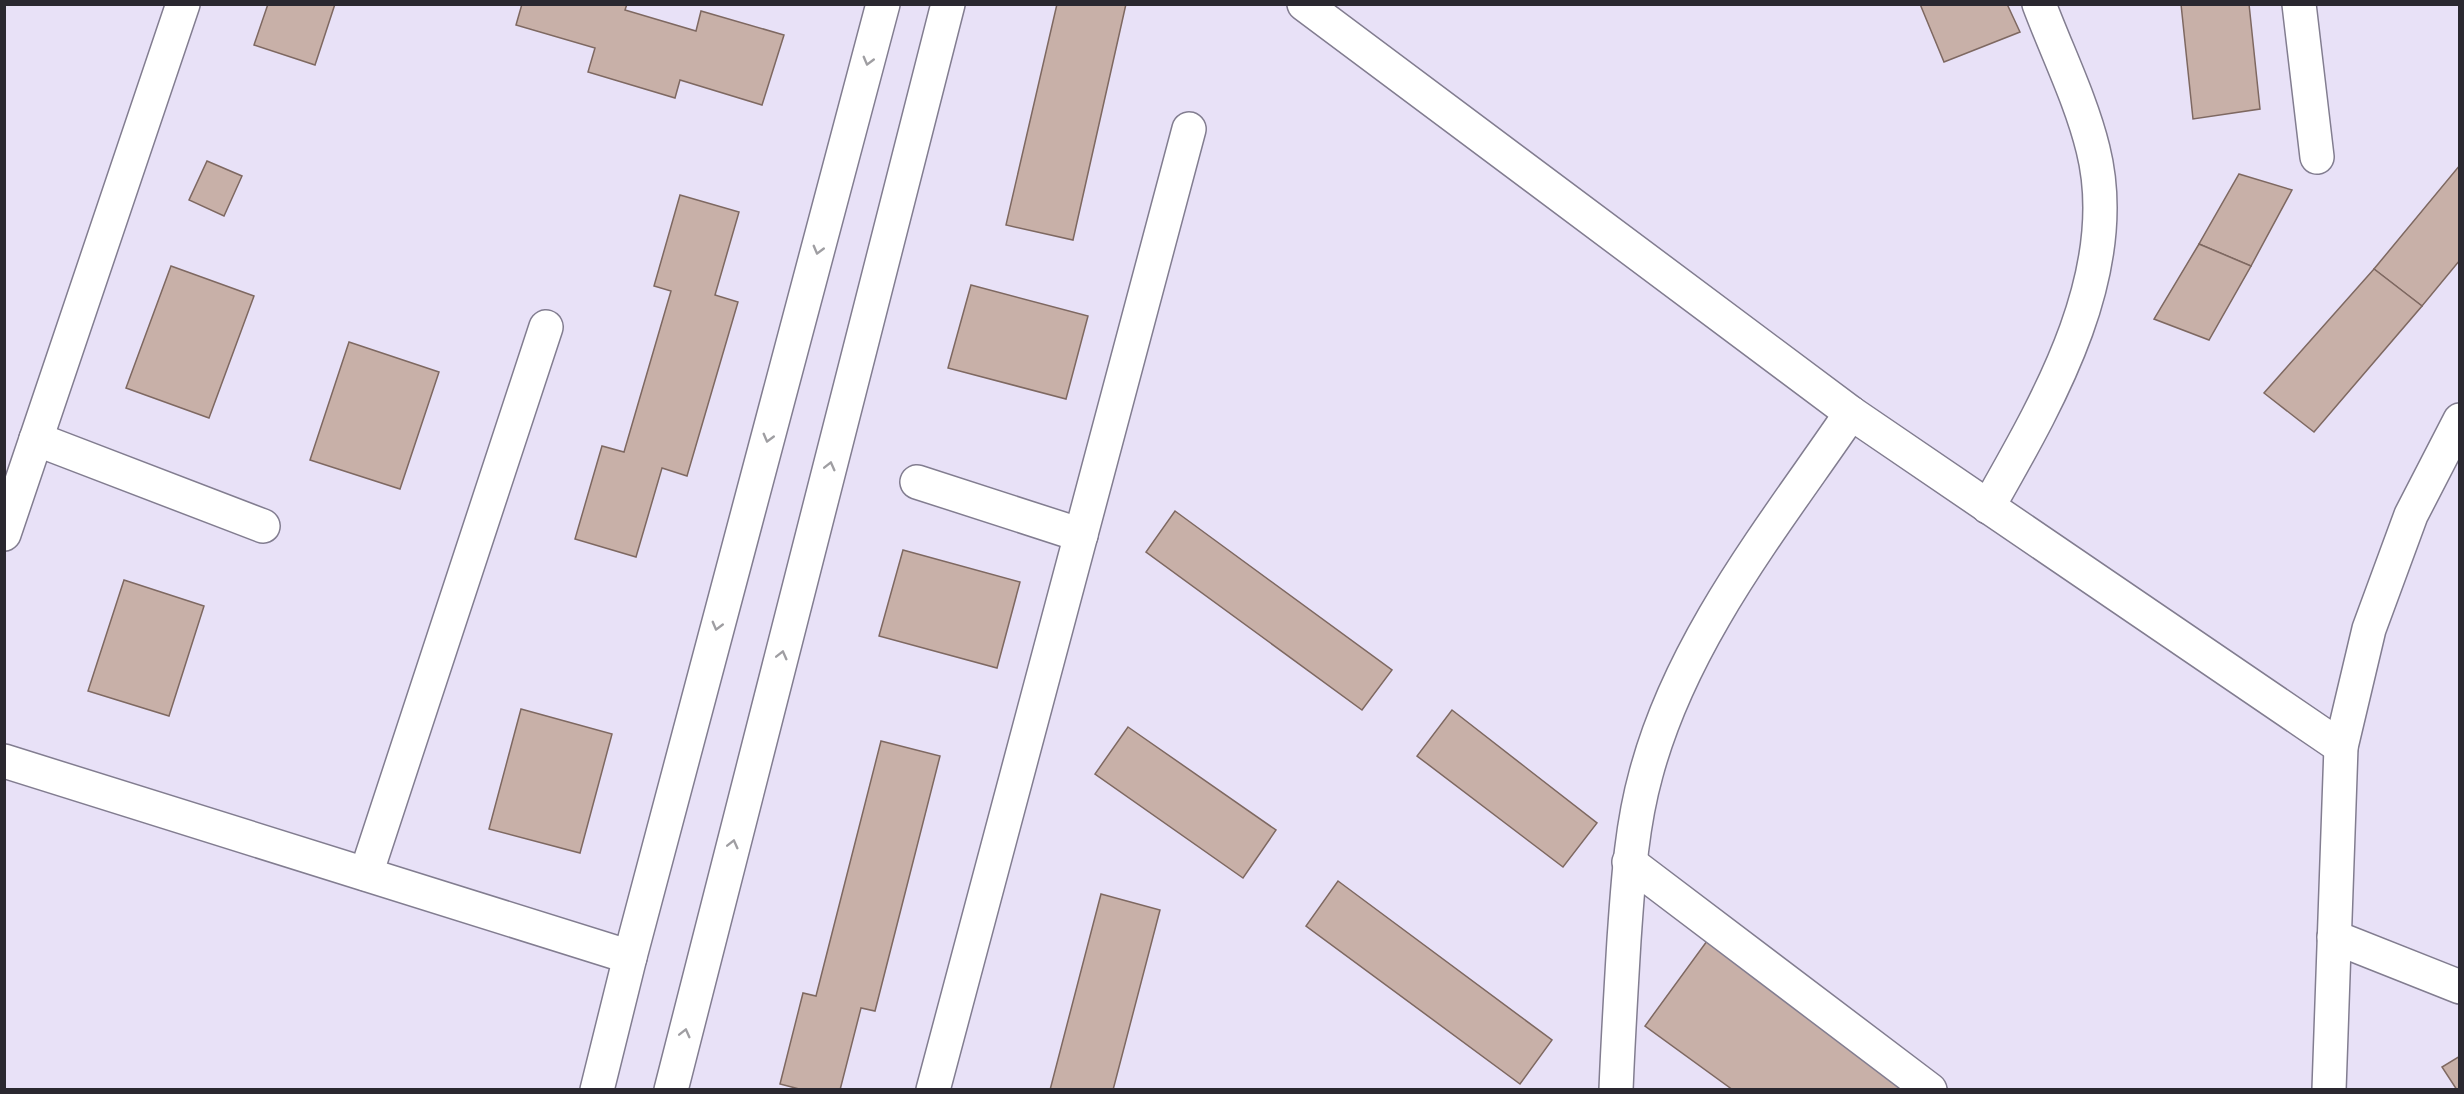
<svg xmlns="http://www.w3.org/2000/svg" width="2464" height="1094" viewBox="0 0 2464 1094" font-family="Manrope,sans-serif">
	<rect width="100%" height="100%" fill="#e8e1f7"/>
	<g fill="#c8b0a8" stroke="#7e6861" stroke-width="1.5">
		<path d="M268 4H335L315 65 254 45Z"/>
		<path d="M522 4H627L625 10 696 31 701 11 784 35 762 105 680 80 675 98 588 72 595 48 516 25Z"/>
		<path d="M1057 4H1126L1073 240 1006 225Z"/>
		<path d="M1920 4H2007L2020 32 1944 62Z"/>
		<path d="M2181 4H2249L2260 109 2193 119Z"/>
		<path d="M207 161 242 176 224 216 189 200Z"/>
		<path d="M2460 165V260L2422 306 2374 269Z"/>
		<path d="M2239 174 2292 190 2251 266 2199 244Z"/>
		<path d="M680 195 739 212 715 295 738 302 687 476 662 468 636 557 575 539 602 446 624 452 671 291 654 286Z"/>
		<path d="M2199 244 2251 266 2209 340 2154 319Z"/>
		<path d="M171 266 254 296 209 418 126 388Z"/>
		<path d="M2374 269 2422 306 2314 432 2264 393Z"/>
		<path d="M971 285 1088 316 1066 399 948 368Z"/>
		<path d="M349 342 439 372 400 489 310 460Z"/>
		<path d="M1175 511 1392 670 1362 710 1146 552Z"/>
		<path d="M903 550 1020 582 997 668 879 636Z"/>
		<path d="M124 580 204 606 169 716 88 691Z"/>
		<path d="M521 709 612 734 580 853 489 829Z"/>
		<path d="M1452 710 1597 823 1563 867 1417 756Z"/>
		<path d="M1128 727 1276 830 1243 878 1095 774Z"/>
		<path d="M881 741 940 756 875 1011 861 1008 840 1090H803L780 1084 803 993 816 996Z"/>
		<path d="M1338 881 1552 1040 1520 1084 1306 926Z"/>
		<path d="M1101 894 1160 910 1113 1090H1050Z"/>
		<path d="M1707 941 1913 1090H1733L1645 1026Z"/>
		<path d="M2460 1056V1090H2457L2442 1067Z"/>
	</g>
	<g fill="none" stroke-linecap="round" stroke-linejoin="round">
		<g stroke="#827d90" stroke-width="36">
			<g id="minor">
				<path d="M1304 4 1851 413 2341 747"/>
				<path d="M2299 4 2317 157"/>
				<path d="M36 439 263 526"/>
				<path d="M917 482 1081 535"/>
				<path d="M1988 507C2047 403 2124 273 2093 149 2081 100 2057 52 2039 4"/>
				<path d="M4 534 183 4"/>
				<path d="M4 761 630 957"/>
				<path d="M1629 862 1930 1090"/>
				<path d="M366 874 546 327"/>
				<path d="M2334 937 2460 987"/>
				<path d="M597 1090 630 957 883 4"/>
				<path d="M671 1090 948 4"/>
				<path d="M933 1090 1189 129"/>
				<path d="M1616 1090C1618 1040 1621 990 1624 940 1628 884 1631 828 1646 774 1682 639 1774 526 1851 413"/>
				<path d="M2329 1090 2341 747 2369 629 2411 515 2460 420"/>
			</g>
		</g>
		<use href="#minor" stroke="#fff" stroke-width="33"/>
	</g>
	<defs><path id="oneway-chevron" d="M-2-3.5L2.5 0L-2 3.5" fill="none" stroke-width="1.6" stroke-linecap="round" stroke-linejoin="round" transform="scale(1.5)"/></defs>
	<g stroke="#9f9ea2">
		<use href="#oneway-chevron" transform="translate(868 61) rotate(105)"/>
		<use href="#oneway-chevron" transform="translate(818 250) rotate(105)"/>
		<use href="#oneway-chevron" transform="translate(768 438) rotate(105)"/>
		<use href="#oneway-chevron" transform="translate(830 466) rotate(-76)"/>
		<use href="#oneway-chevron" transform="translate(717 626) rotate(105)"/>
		<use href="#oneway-chevron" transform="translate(782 655) rotate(-76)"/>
		<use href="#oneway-chevron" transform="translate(733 844) rotate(-76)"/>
		<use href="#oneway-chevron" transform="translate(685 1033) rotate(-76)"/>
	</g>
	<rect width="2464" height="1094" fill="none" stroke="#2a2830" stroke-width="12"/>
</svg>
